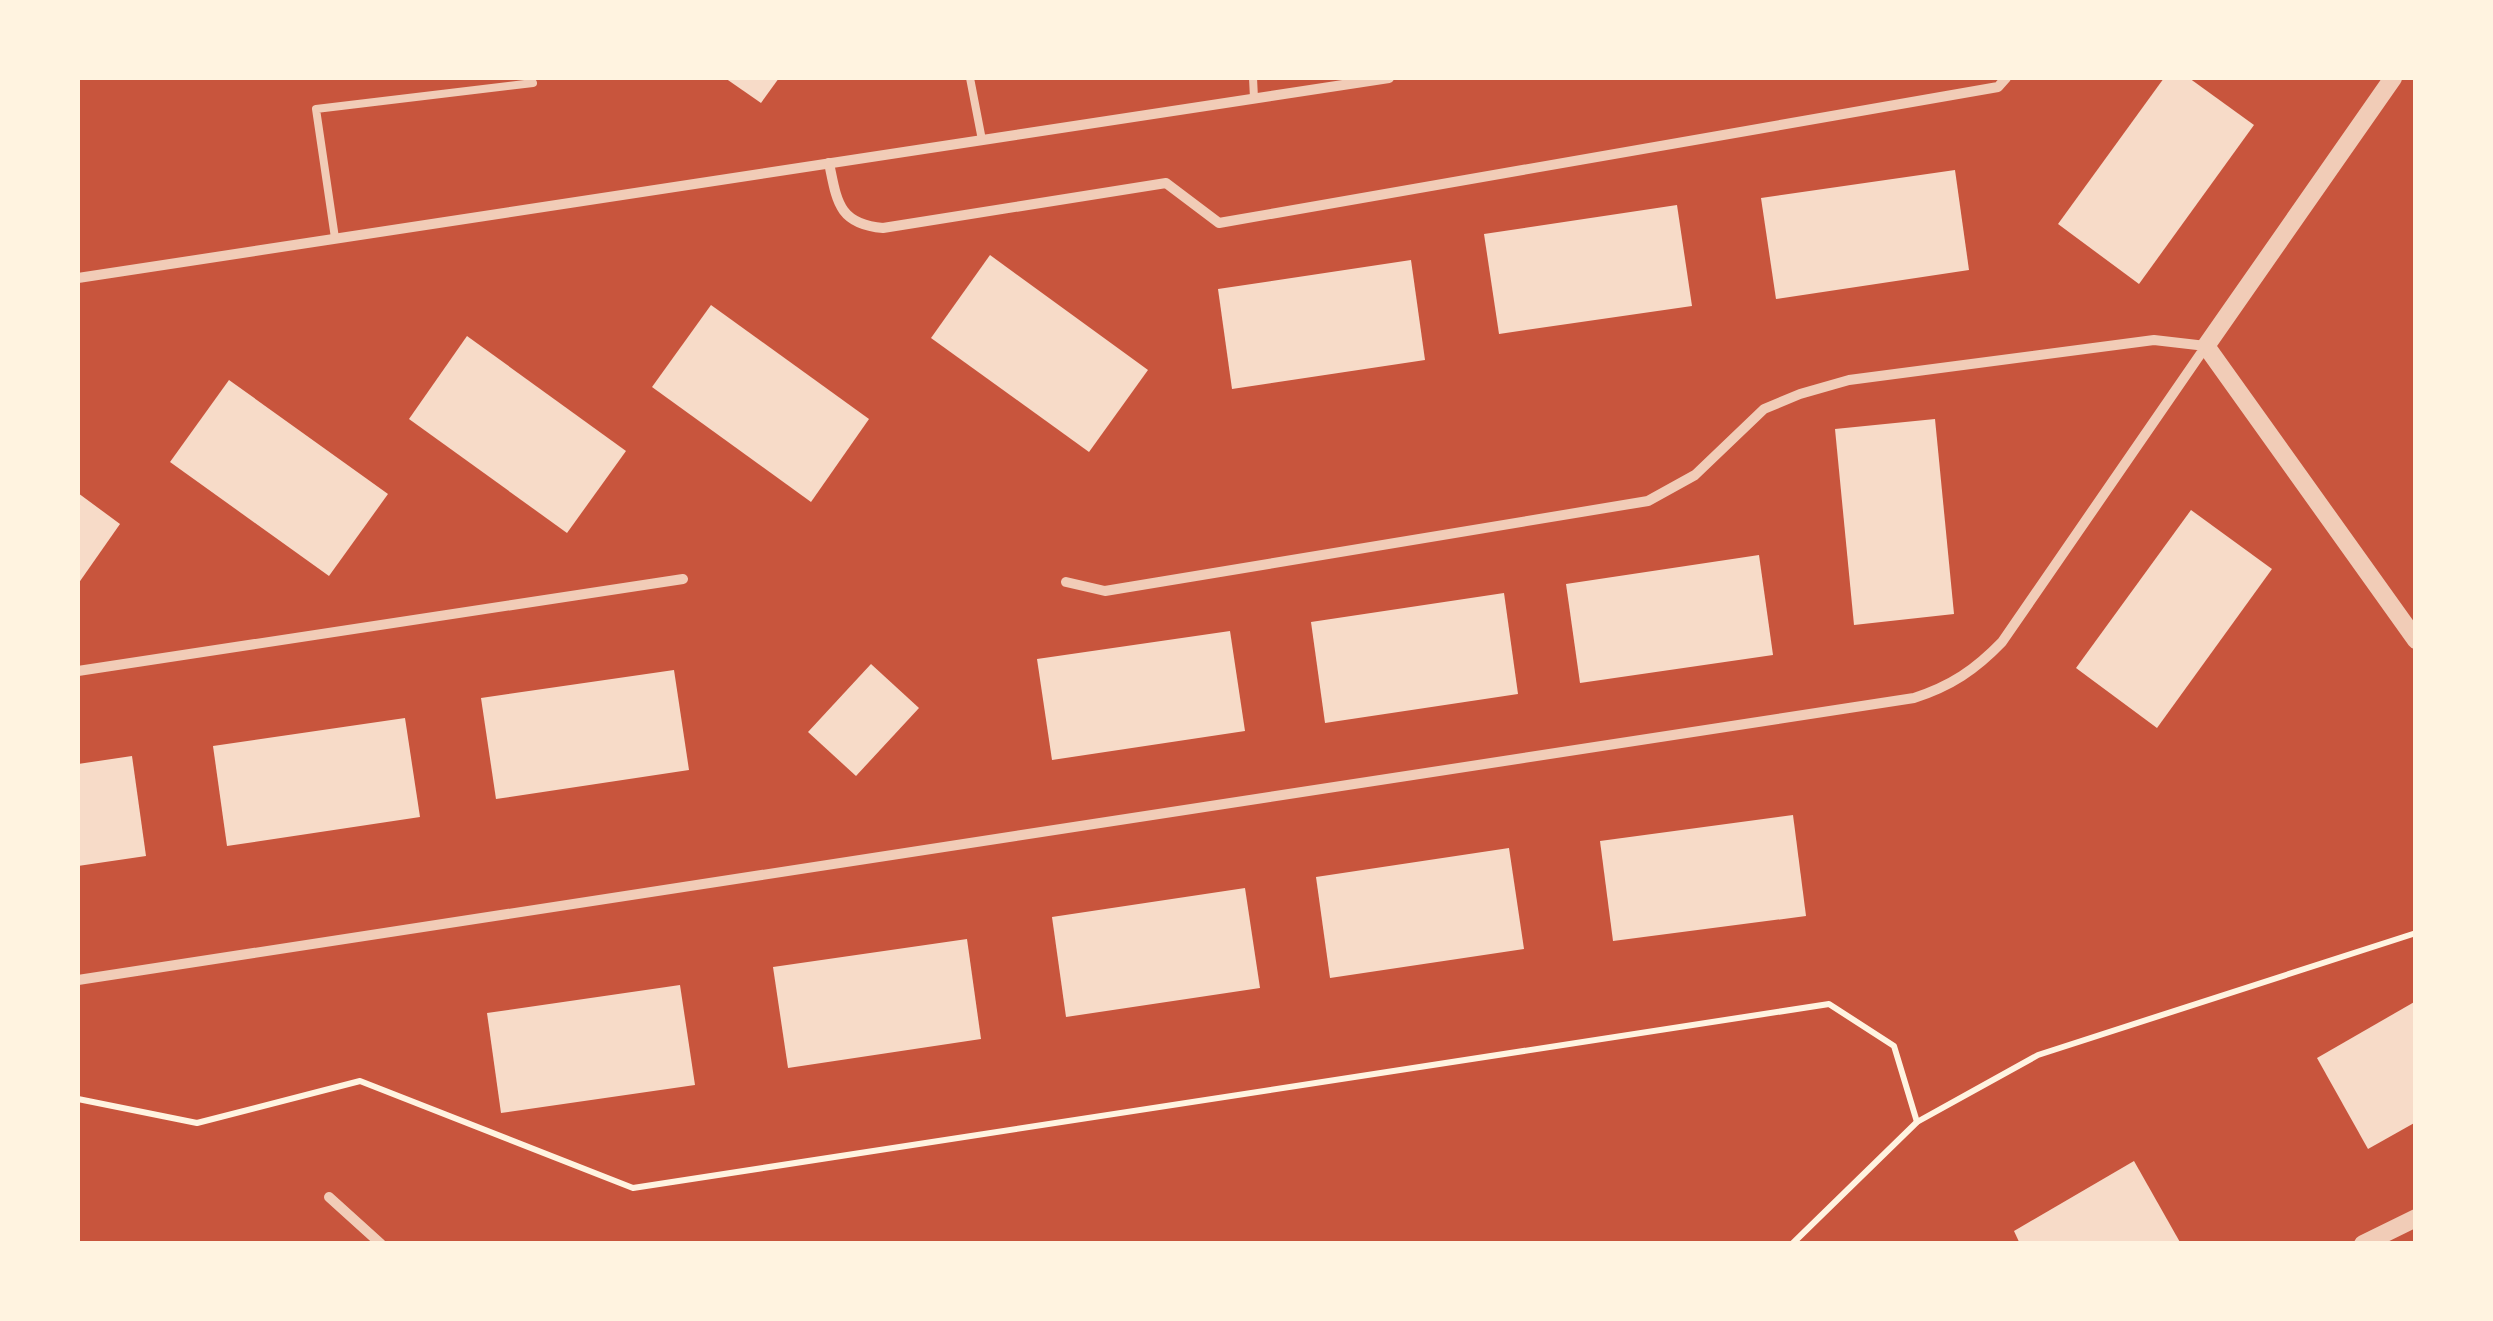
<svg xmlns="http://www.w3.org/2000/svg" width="2493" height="1321" viewBox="0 0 2493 1321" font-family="'IBM Plex Sans',sans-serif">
	<rect width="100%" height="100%" fill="#c8553d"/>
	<g fill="#f7dbc8">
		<path d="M725 78H779L761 103Z"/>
		<path d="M2164 78H2189L2254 125 2139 284 2058 224Z"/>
		<path d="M1955 170 1969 270 1776 299 1761 198Z"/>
		<path d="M1677 205 1692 306 1499 334 1484 234Z"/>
		<path d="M990 255 1148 370 1089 452 931 338Z"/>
		<path d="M1411 260 1425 360 1232 389 1218 289Z"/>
		<path d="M711 305 869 419 811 502 652 387Z"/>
		<path d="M467 336 626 451 567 533 409 419Z"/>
		<path d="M229 380 388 494 329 576 170 462Z"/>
		<path d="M1935 419 1954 614 1854 625 1835 429Z"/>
		<path d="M78 493 120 524 78 584Z"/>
		<path d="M2191 510 2272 569 2157 728 2076 668Z"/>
		<path d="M1759 555 1773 655 1580 683 1566 584Z"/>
		<path d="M1504 593 1518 694 1325 723 1311 622Z"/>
		<path d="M1230 631 1245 731 1052 760 1037 659Z"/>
		<path d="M871 664 919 708 856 776 808 732Z"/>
		<path d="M674 670 689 770 496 799 481 698Z"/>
		<path d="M405 718 420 817 227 846 213 746Z"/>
		<path d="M132 756 146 856 78 866V764Z"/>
		<path d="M1793 815 1806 916 1613 941 1600 841Z"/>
		<path d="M1509 848 1524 949 1330 978 1316 877Z"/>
		<path d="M1245 888 1260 988 1066 1017 1052 917Z"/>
		<path d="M967 939 981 1039 788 1068 773 967Z"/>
		<path d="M680 985 695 1085 501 1113 487 1013Z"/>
		<path d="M2416 1001V1122L2368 1149 2317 1058Z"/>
		<path d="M2134 1161 2181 1244H2020L2014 1231Z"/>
	</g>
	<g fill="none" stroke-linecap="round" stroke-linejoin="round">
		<g stroke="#fff3e0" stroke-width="6">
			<path d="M78 1099 197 1123 360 1081 633 1188 1829 1004 1894 1046 1917 1122"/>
			<path d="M1792 1244 1917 1122 2038 1055 2416 933"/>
		</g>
		<g stroke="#f1ccb7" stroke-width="8">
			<path d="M970 78 982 140"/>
			<path d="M1253 78 1254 98"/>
			<path d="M335 238 316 109 533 83"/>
		</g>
		<g stroke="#f1ccb7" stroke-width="10">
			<path d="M829 163C837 201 838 224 883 228L1166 183 1219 223 1998 87 2006 78"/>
			<path d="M78 278 1389 78"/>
			<path d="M78 671 683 579"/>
			<path d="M78 980 1914 698C1951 686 1975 670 2002 642L2206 346 2154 340 1849 380 1800 394 1764 409 1695 475 1648 501 1105 591 1066 582"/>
			<path d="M329 1197 381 1244"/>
		</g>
		<g stroke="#f1ccb7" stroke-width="18">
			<path d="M2393 78 2206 346 2416 640"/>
			<path d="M2363 1244 2416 1218"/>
		</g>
	</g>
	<rect width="2493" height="1321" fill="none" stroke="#fff3e0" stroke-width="160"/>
</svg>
